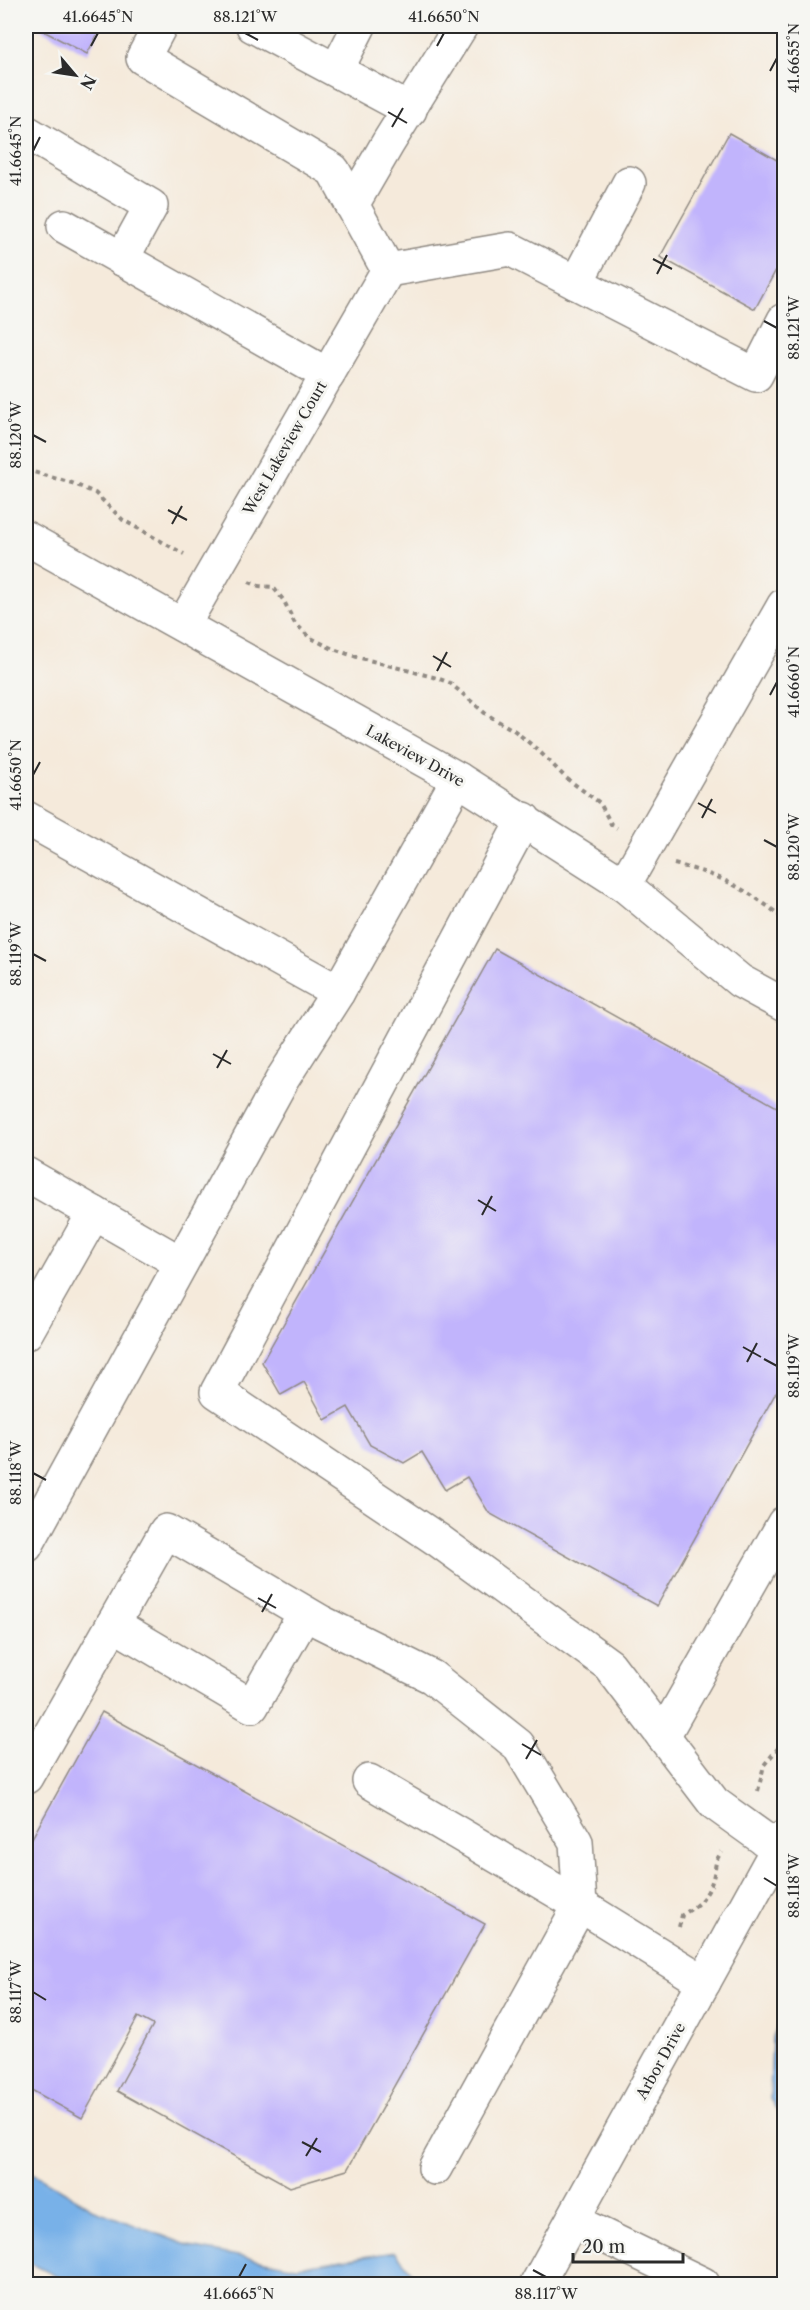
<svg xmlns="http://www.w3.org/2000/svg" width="810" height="2310" viewBox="0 0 810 2310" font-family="'Libre Caslon Text',serif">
	<rect width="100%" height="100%" fill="#f6f6f2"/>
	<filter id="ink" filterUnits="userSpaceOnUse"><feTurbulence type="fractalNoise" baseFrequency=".0167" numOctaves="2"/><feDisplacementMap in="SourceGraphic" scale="12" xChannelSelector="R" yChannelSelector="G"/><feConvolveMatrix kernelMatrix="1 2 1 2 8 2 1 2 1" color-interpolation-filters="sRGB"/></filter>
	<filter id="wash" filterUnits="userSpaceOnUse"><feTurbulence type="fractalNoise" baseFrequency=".008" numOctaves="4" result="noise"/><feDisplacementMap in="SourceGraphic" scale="24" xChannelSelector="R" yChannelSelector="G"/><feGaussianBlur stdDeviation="1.35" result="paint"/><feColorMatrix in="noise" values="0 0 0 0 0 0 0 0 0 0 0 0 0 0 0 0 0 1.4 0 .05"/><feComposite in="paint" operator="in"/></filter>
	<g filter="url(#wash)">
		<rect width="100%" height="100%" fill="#f5eadb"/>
		<g fill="#78b1e8" stroke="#526e8a" stroke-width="1.5">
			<path d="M784 2012V2124L770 2098 772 2039Z"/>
			<path d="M26 2169 95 2210 195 2248 297 2267 395 2252 422 2284H72L26 2261Z"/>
		</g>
		<g id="blocks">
			<g fill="#c1b4fc">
				<path d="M34 26H102L87 54Z"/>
				<path d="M729 133 784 164V255L755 309 660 257Z"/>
				<path d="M495 949 784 1111V1378L657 1606 489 1513 467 1477 445 1490 422 1452 404 1463 370 1445 348 1407 325 1420 304 1382 281 1395 262 1362Z"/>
				<path d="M102 1712 485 1924 347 2170 290 2187 117 2091 153 2025 138 2017 82 2118 26 2087V1849Z"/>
			</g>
		</g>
	</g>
	<g filter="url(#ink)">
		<use href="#blocks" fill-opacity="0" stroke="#908a83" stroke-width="1.5"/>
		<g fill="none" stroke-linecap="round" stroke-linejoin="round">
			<g stroke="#908a83" stroke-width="36">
				<g id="minor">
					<path d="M160 26 143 58 333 170 388 270"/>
					<path d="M253 26 410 110"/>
					<path d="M337 69 359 26"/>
					<path d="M26 132 151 206 122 259"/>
					<path d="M352 205 388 143 461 26"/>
					<path d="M64 226 328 375"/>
					<path d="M388 270 510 249 756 375 784 320"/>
					<path d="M576 283 629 183"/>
					<path d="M26 538 458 779 624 885 740 981 784 1005"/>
					<path d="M183 625 388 270"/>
					<path d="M26 818 338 992"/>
					<path d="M524 819 217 1392 438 1540 609 1665 714 1803 778 1849"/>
					<path d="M624 885 784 605"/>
					<path d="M26 1174 94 1213 26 1333"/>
					<path d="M94 1213 181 1263"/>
					<path d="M26 1546 283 1078 338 992 458 779"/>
					<path d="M113 1624 252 1706 305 1613"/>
					<path d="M663 1736 784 1523"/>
					<path d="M26 1777 166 1531 321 1622 432 1677 518 1745 576 1842 580 1905 369 1781"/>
					<path d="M435 2168 580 1905 704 1982"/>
					<path d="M573 2221 703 2284"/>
					<path d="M537 2284 784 1837"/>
				</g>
			</g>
			<g stroke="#908a83" stroke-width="4" stroke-dasharray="4.5 4.5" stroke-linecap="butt">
				<path d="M26 470 72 483 95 493 123 520 184 554"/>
				<path d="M249 582 259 586 273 587 284 601 294 622 309 637 333 649 357 657 437 678 450 683 486 714 515 731 539 751 566 778 600 803 611 824 617 828"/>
				<path d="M674 864C721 875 747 889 784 919"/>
				<path d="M758 1791 764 1765 784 1741"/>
				<path d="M679 1927 682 1915C699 1905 710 1894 714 1874 716 1864 715 1860 722 1852"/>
			</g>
			<use href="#minor" stroke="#fff" stroke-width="33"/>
		</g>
	</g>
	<path fill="none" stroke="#2b2b2b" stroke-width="2" d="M245 33 258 40M91 46 98 33M437 46 444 33M770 71 777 58M388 112 407 123M392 127 403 108M33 151 40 137M653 259 672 269M657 274 667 255M764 321 777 328M33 435 46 442M168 510 187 520M172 524 182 506M433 656 451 667M437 671 447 652M770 695 777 682M33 775 40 762M698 803 716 813M702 818 712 799M764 840 777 847M33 954 46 961M213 1054 231 1064M217 1068 227 1050M478 1200 496 1211M482 1215 492 1196M743 1347 761 1357M764 1359 777 1366M747 1362 757 1343M33 1473 46 1480M258 1598 276 1608M262 1612 272 1594M522 1744 541 1755M526 1759 537 1740M764 1878 777 1886M33 1992 46 2000M302 2142 321 2152M306 2156 317 2138M533 2270 546 2277M239 2277 246 2264"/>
	<g text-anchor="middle" stroke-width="6" stroke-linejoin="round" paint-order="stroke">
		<g font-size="15" fill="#2b2b2b" stroke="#f6f6f2">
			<text transform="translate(285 448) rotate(-60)" y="5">West Lakeview Court</text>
			<text transform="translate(415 756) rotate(29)" y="5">Lakeview Drive</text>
			<text transform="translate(661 2061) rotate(-61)" y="5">Arbor Drive</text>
		</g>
	</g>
	<rect width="810" height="2310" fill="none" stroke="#f6f6f2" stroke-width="66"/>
	<g transform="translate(75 75) rotate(119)" stroke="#f6f6f2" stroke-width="4.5" paint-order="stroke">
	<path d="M0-4.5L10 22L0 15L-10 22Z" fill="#2b2b2b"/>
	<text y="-9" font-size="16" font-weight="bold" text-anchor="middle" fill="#2b2b2b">N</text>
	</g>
	<path d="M573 2253v9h110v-9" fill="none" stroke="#2b2b2b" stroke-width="3"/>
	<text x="582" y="2253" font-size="18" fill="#2b2b2b" stroke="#f6f6f2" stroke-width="4.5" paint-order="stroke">20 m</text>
	<rect x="33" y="33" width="744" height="2244" fill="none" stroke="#2b2b2b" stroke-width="2"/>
	<g font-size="15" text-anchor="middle" fill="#2b2b2b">
		<text x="98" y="22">41.6645°N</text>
		<text x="245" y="22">88.121°W</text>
		<text x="444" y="22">41.6650°N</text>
		<text transform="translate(794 58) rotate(-90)" y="5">41.6655°N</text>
		<text transform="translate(16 151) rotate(-90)" y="5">41.6645°N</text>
		<text transform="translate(794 328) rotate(-90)" y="5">88.121°W</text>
		<text transform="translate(16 435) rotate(-90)" y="5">88.120°W</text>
		<text transform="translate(794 682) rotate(-90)" y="5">41.6660°N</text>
		<text transform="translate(16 775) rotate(-90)" y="5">41.6650°N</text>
		<text transform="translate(794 847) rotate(-90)" y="5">88.120°W</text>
		<text transform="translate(16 954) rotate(-90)" y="5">88.119°W</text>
		<text transform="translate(794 1366) rotate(-90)" y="5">88.119°W</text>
		<text transform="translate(16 1473) rotate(-90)" y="5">88.118°W</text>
		<text transform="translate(794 1886) rotate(-90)" y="5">88.118°W</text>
		<text transform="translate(16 1992) rotate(-90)" y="5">88.117°W</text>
		<text x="239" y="2299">41.6665°N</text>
		<text x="546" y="2299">88.117°W</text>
	</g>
</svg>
